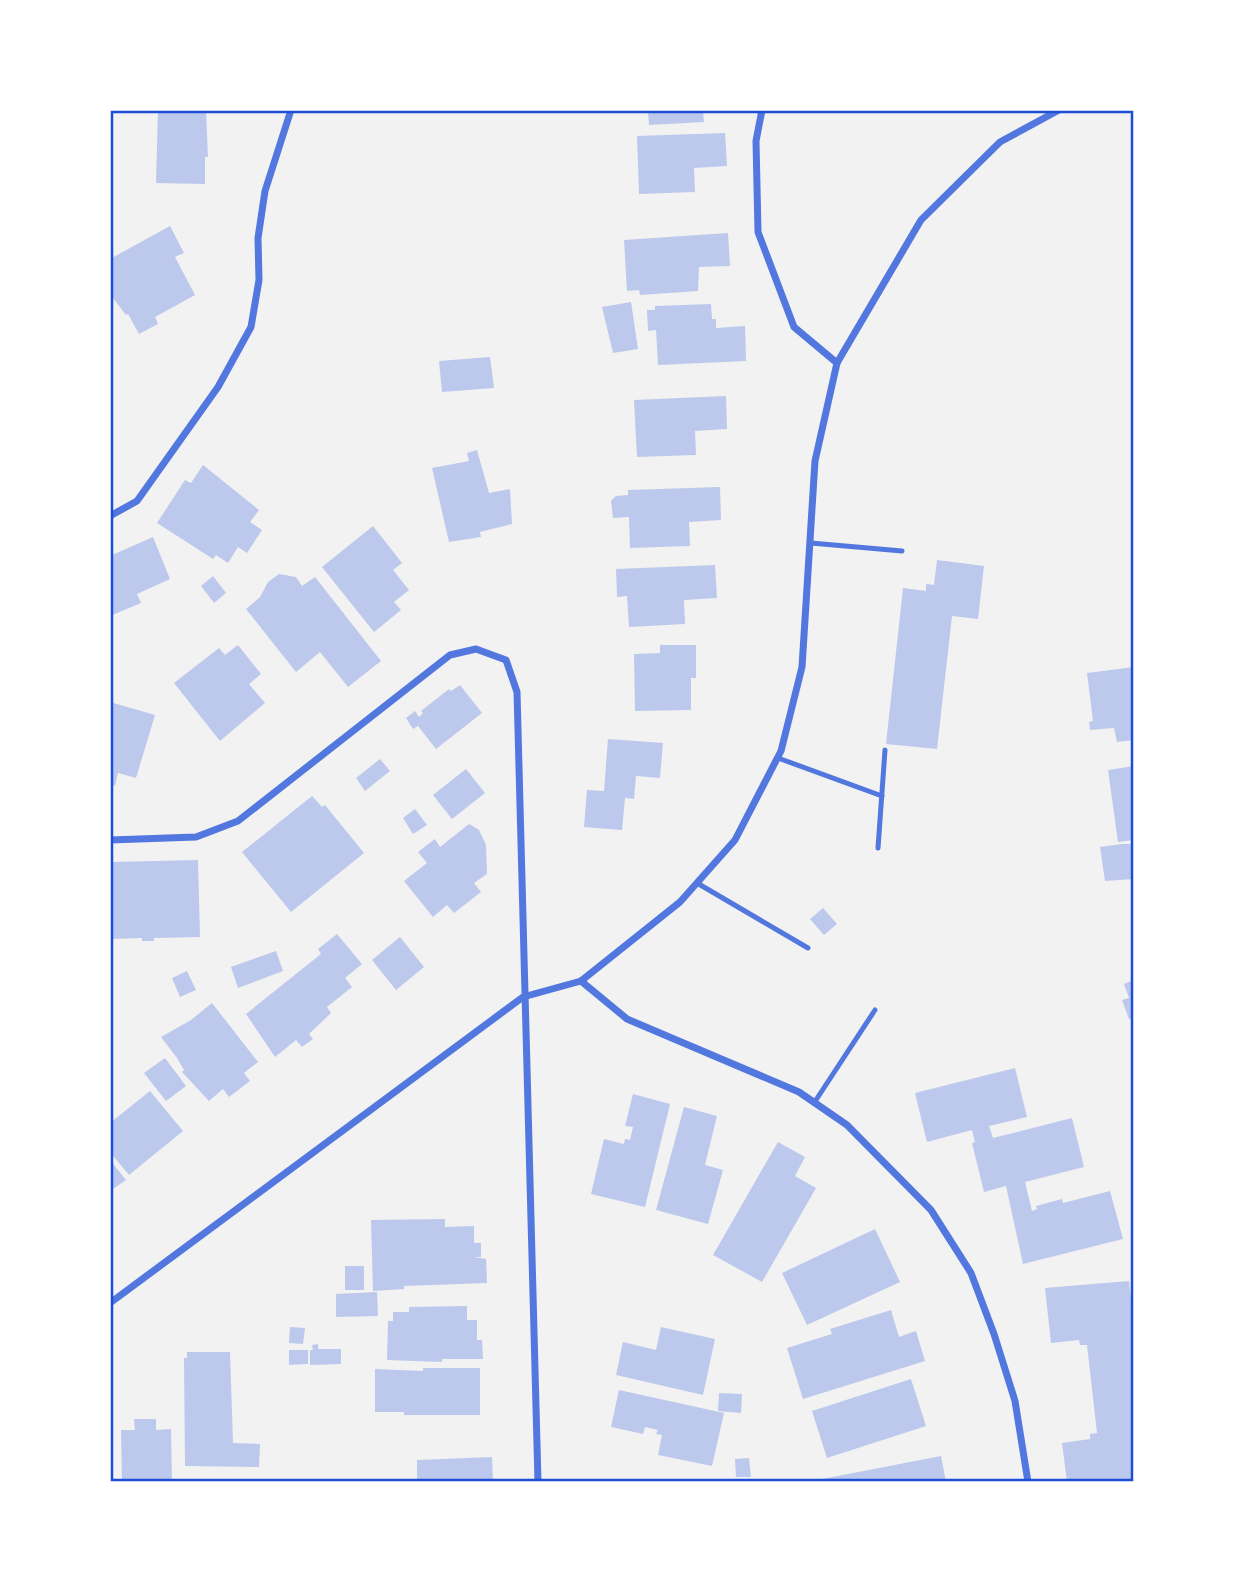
<svg xmlns="http://www.w3.org/2000/svg" width="1244" height="1592" viewBox="0 0 1244 1592" font-family="Barlow,sans-serif">
	<rect width="100%" height="100%" fill="#f2f2f2"/>
	<g fill="#bdc9ec">
		<path d="M158 110H206L208 157H205V184L156 183Z"/>
		<path d="M648 110H703L704 122 649 125Z"/>
		<path d="M725 133 727 166 694 168 695 192 639 194 637 136Z"/>
		<path d="M170 226 184 253 175 257 195 295 155 317 158 324 139 334 128 314 126 315 110 294V259Z"/>
		<path d="M728 233 730 266 699 267 698 291 640 295 639 290 627 291 624 240Z"/>
		<path d="M631 302 638 349 613 353 602 307Z"/>
		<path d="M711 304 712 319H716V328L745 326 746 361 658 365 656 330 648 331 647 310H655V306Z"/>
		<path d="M490 357 494 388 442 392 439 361Z"/>
		<path d="M726 396 727 429 695 431 696 455 637 457 634 400Z"/>
		<path d="M477 450 489 493 510 489 512 524 480 532 481 537 449 542 432 468 469 461 467 453Z"/>
		<path d="M203 465 259 510 250 522 262 530 247 553 238 547 228 563 216 555 213 559 157 523 185 480 191 483Z"/>
		<path d="M720 487 721 520 689 522 690 546 630 548 629 517 613 518 611 501 616 496 628 495V490Z"/>
		<path d="M373 526 402 563 393 570 409 590 394 602 401 610 374 632 322 567Z"/>
		<path d="M153 537 170 579 137 594 141 603 110 616V556Z"/>
		<path d="M937 560 984 566 978 619 952 616 937 749 886 744 903 588 926 591V584L934 585Z"/>
		<path d="M715 565 717 598 684 600 685 624 629 627 627 596 617 597 616 569Z"/>
		<path d="M279 574 296 577 302 586 315 577 381 661 348 687 320 652 296 672 246 609 260 597 268 582Z"/>
		<path d="M213 576 226 593 214 603 201 586Z"/>
		<path d="M238 645 261 674 249 684 265 703 220 741 174 683 219 648 225 655Z"/>
		<path d="M660 645H696V678H691V710L635 711 634 654 660 653Z"/>
		<path d="M1134 667V740L1117 742 1114 728 1090 730 1089 722 1093 721 1087 673Z"/>
		<path d="M460 685 482 713 436 749 418 726 413 729 406 718 415 711 419 717 423 713 421 711 449 689 451 691Z"/>
		<path d="M110 702 155 715 136 778 118 773 115 786 110 784Z"/>
		<path d="M608 739 663 743 660 778 636 776 634 799 625 798 622 830 584 827 587 790 604 791Z"/>
		<path d="M380 759 390 771 365 791 356 778Z"/>
		<path d="M1134 766V840L1118 842 1108 770Z"/>
		<path d="M466 769 485 793 452 819 433 795Z"/>
		<path d="M312 796 322 807 325 805 364 853 291 912 242 852Z"/>
		<path d="M415 809 427 825 413 834 403 818Z"/>
		<path d="M469 824 479 830 486 845 487 874 474 883 481 892 454 913 447 905 433 917 404 881 427 863 418 852 435 839 440 847Z"/>
		<path d="M1122 844H1134V879L1105 881 1100 847Z"/>
		<path d="M198 860 200 937 154 938V941H142V938L110 939V862Z"/>
		<path d="M823 908 837 924 824 935 810 919Z"/>
		<path d="M337 934 362 964 345 978 352 987 327 1007 331 1013 309 1034 313 1039 302 1047 296 1040 275 1057 246 1014 321 954 318 949Z"/>
		<path d="M400 937 424 967 396 990 372 960Z"/>
		<path d="M276 951 283 971 238 988 231 967Z"/>
		<path d="M187 971 196 990 180 997 172 978Z"/>
		<path d="M1131 981 1134 983V1018L1129 1019 1122 1000 1129 998 1124 984Z"/>
		<path d="M212 1003 258 1062 244 1073 250 1081 229 1097 223 1089 209 1101 182 1072 184 1070 177 1058 161 1037 191 1020Z"/>
		<path d="M165 1058 186 1086 166 1101 144 1073Z"/>
		<path d="M1015 1068 1027 1117 989 1126 993 1138 1072 1118 1084 1167 1025 1182 1032 1211 1037 1209 1036 1206 1062 1199 1063 1203 1110 1191 1123 1239 1023 1264 1006 1186 984 1192 972 1143 975 1142 972 1130 927 1142 915 1093Z"/>
		<path d="M150 1091 183 1131 129 1175 110 1152V1123Z"/>
		<path d="M633 1094 670 1104 645 1207 591 1194 604 1139 624 1144 625 1139 630 1140 633 1127 625 1126Z"/>
		<path d="M684 1107 717 1116 705 1165 723 1170 708 1224 656 1210Z"/>
		<path d="M778 1142 805 1157 795 1176 816 1188 762 1282 713 1255Z"/>
		<path d="M110 1160 126 1180 110 1191Z"/>
		<path d="M445 1219V1227L474 1226V1243H481V1257H474L486 1259 487 1283 404 1286V1289L373 1291 371 1220Z"/>
		<path d="M875 1229 900 1282 807 1325 782 1273Z"/>
		<rect x="345" y="1266" width="19" height="24"/>
		<path d="M1129 1281 1134 1328V1482H1067L1062 1443 1090 1439V1434L1097 1433 1087 1345H1080L1079 1340 1051 1343 1045 1288Z"/>
		<path d="M377 1292 378 1316 336 1317V1294Z"/>
		<path d="M467 1306V1320H477V1340H482L483 1359H442V1362L387 1360 388 1321H393V1312H409V1307Z"/>
		<path d="M891 1310 899 1337 916 1331 925 1361 803 1399 787 1348 832 1334 830 1329Z"/>
		<path d="M290 1327 305 1328 303 1344 289 1343Z"/>
		<path d="M661 1327 715 1339 703 1395 616 1375 623 1342 656 1350Z"/>
		<path d="M318 1344V1349H341V1364L310 1365V1350H313L312 1345Z"/>
		<path d="M289 1350H308V1364L289 1365Z"/>
		<path d="M187 1352H230L233 1443 260 1444 259 1467 185 1466 184 1358H187Z"/>
		<path d="M423 1368H480V1415H404V1412H375V1369L423 1371Z"/>
		<path d="M911 1379 926 1426 827 1458 812 1411Z"/>
		<path d="M619 1390 724 1413 712 1466 658 1455 662 1435 656 1434 658 1430 645 1427 643 1434 611 1427Z"/>
		<path d="M719 1393 742 1394 741 1413 718 1411Z"/>
		<path d="M134 1419H156V1430L171 1429 172 1482H122L121 1430H135Z"/>
		<path d="M941 1456 946 1482H817V1480Z"/>
		<path d="M492 1457 493 1482 417 1479V1460Z"/>
		<path d="M749 1458 751 1477H736L735 1459Z"/>
	</g>
	<g fill="none" stroke-linecap="round" stroke-linejoin="round">
		<g stroke="#5277de" stroke-width="5">
			<path d="M811 543 902 551"/>
			<path d="M778 758 882 796"/>
			<path d="M878 848 885 750"/>
			<path d="M697 883 808 948"/>
			<path d="M814 1103 875 1010"/>
		</g>
		<g stroke="#5277de" stroke-width="7">
			<path d="M762 110 756 141 758 232 794 327 837 363"/>
			<path d="M110 516 137 501 218 387 251 327 259 280 258 238 265 191 291 110"/>
			<path d="M110 840 196 837 238 821 450 655 476 649 506 660 517 692 538 1482"/>
			<path d="M581 981 627 1019 799 1092 847 1125 931 1210 971 1273 994 1334 1015 1401 1028 1482"/>
			<path d="M110 1303 523 997 581 981 680 902 735 840 781 751 802 667 815 461 837 363 921 220 1000 142 1059 110"/>
		</g>
	</g>
	<rect width="1244" height="1592" fill="none" stroke="#ffffff" stroke-width="224"/>
	<rect x="112" y="112" width="1020" height="1368" fill="none" stroke="#1d4ed8" stroke-width="2.5"/>
</svg>
